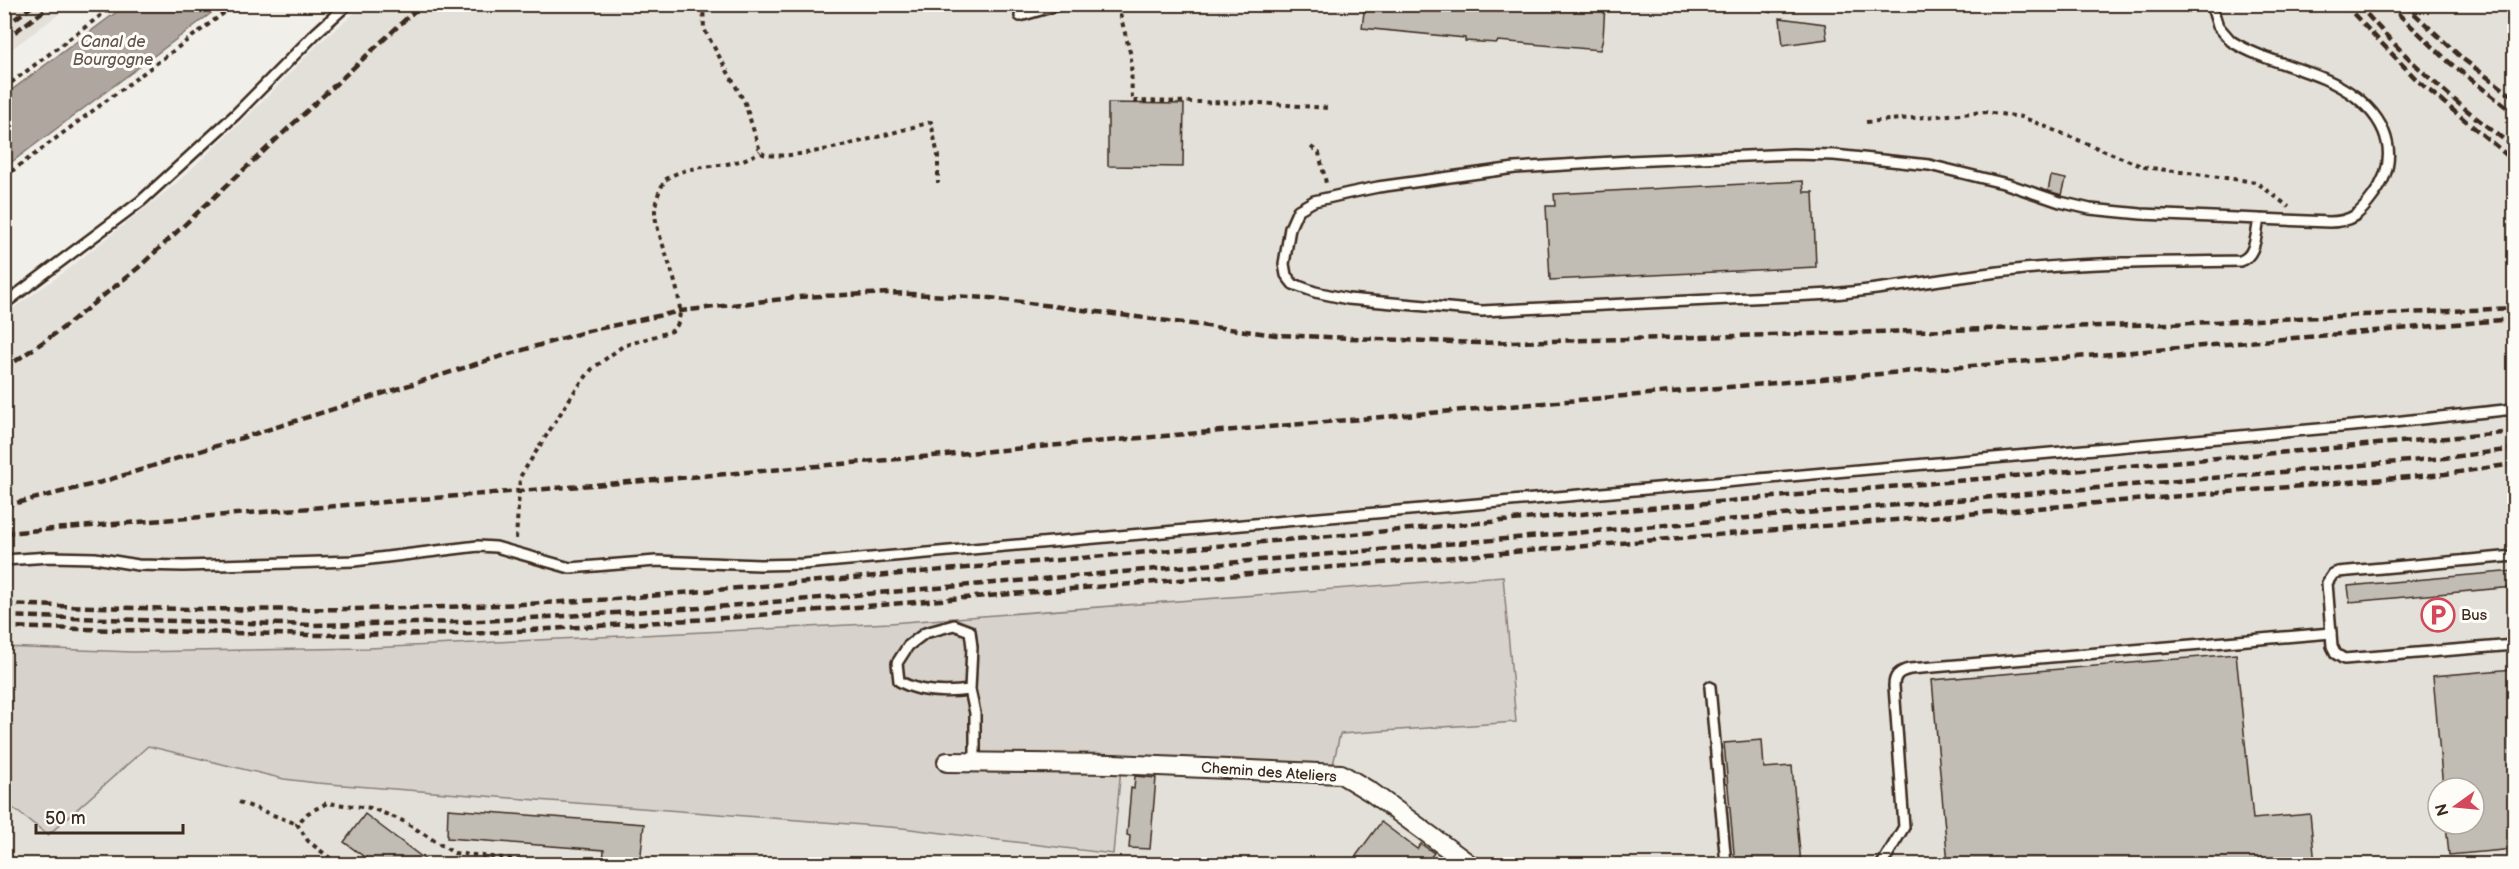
<svg xmlns="http://www.w3.org/2000/svg" width="2519" height="869" viewBox="0 0 2519 869" font-family="'Balsamiq Sans',sans-serif">
	<rect width="100%" height="100%" fill="#f1efea"/>
	<filter id="ink" filterUnits="userSpaceOnUse"><feTurbulence type="fractalNoise" baseFrequency=".0167" numOctaves="2"/><feDisplacementMap in="SourceGraphic" scale="12" xChannelSelector="R" yChannelSelector="G"/><feConvolveMatrix kernelMatrix="1 2 1 2 8 2 1 2 1" color-interpolation-filters="sRGB"/></filter>
	<g filter="url(#ink)">
		<g fill="#e3e0da" fill-rule="evenodd">
			<path d="M5 4H71V5L5 54Z"/>
			<path d="M364 5H2514V864H5L4 802 48 835 148 746 284 779 317 783 902 828 1113 854 1121 769 1333 765 1340 734 1516 722 1503 576 890 623 369 648 132 652 5 647V314L63 273 174 185 253 111 318 44ZM2438 788H2474V824H2438Z"/>
		</g>
		<path fill="#d7d2cc" stroke="#897e75" stroke-width="1.5" d="M1503 576 1516 722 1340 734 1333 765 1122 757 1113 854 902 828 317 783 284 779 148 746 48 835 5 802 4 647 132 652 369 648 890 623Z"/>
		<path fill="#aea69f" stroke="#80746b" stroke-width="1.5" d="M126 5H222L5 167V95Z"/>
		<g fill="#c1bcb4" stroke="#3b2a1e" stroke-width="1.5">
			<path d="M1365 4 1467 11 1468 4H1605L1603 39 1600 50 1498 41 1497 43 1465 41V38L1362 28Z"/>
			<path d="M1780 18 1825 24 1827 39 1783 45Z"/>
			<path d="M1108 103 1184 104 1183 167 1108 166Z"/>
			<path d="M2051 176 2066 179 2062 195 2048 191Z"/>
			<path d="M1803 181 1804 192H1813L1816 267 1550 280 1546 206H1555L1554 194Z"/>
			<path d="M2514 571V587L2350 602 2348 586Z"/>
			<path d="M2236 654 2253 819 2310 814 2315 864H1948L1932 680Z"/>
			<path d="M2514 669V849L2449 855 2446 824H2474V788H2443L2433 676Z"/>
			<path d="M1762 740 1764 768 1792 766 1801 864H1735L1724 743Z"/>
			<path d="M1135 776 1156 778 1150 849 1129 848 1130 836 1127 835 1131 788 1134 789Z"/>
			<path d="M448 809 644 824 640 864H603L604 850 447 838Z"/>
			<path d="M365 814 382 827 431 864H374L344 842Z"/>
			<path d="M1381 822 1417 849 1421 844 1434 853 1430 858 1438 864H1350Z"/>
		</g>
		<g fill="none" stroke-linecap="round" stroke-linejoin="round">
			<g stroke="#3b2a1e" stroke-width="14">
				<g id="service">
					<path d="M2211 4 2218 26 2231 41C2269 65 2320 69 2356 97 2390 124 2400 161 2373 196 2360 214 2351 222 2329 222L2141 214 2090 209 2060 202 2007 184 1929 165 1834 155 1792 154 1629 161 1515 168 1378 187 1349 193 1314 201 1298 210 1290 228 1284 264 1286 275 1293 284 1315 292 1348 299 1482 311 1832 294C1900 288 1967 274 2035 268 2103 262 2172 262 2240 261 2256 257 2256 233 2259 219"/>
					<path d="M1020 16 1062 4"/>
					<path d="M4 304 141 201 235 115 317 32 348 4"/>
					<path d="M2514 556 2338 572 2333 574 2327 583 2332 646 2336 654 2344 659 2514 645"/>
					<path d="M4 560 50 557 95 558 138 565 183 566 354 561 478 546 496 547 570 568 656 561 760 565 804 564 2375 424 2514 409"/>
					<path d="M1710 687 1726 864"/>
					<path d="M970 690C946 693 919 693 899 681L897 663 908 646 925 633 954 625 970 631 972 647 970 690 975 713V762"/>
					<path d="M1882 864 1904 827 1894 686C1894 676 1899 671 1910 669L2331 633"/>
				</g>
			</g>
			<g stroke="#3b2a1e" stroke-width="22">
				<path id="minor" d="M947 762 1113 764 1341 774 1371 792 1469 864"/>
			</g>
			<g stroke="#3b2a1e" stroke-width="4" stroke-dasharray="4.5 4.5" stroke-linecap="butt">
				<path d="M703 4 704 29 745 103 760 151 763 154C796 163 894 132 931 122L938 156V183"/>
				<path d="M1741 4 1773 12"/>
				<path d="M1120 14 1131 56 1132 101 1259 103 1328 108"/>
				<path d="M4 88 116 4"/>
				<path d="M1866 122 1985 112 2022 117 2144 167 2256 182 2289 207"/>
				<path d="M1311 147 1319 153 1326 183 1330 182"/>
				<path d="M4 177 236 4"/>
				<path d="M516 539 520 477 576 389 592 369 623 346 672 331C697 312 654 238 655 211 655 200 660 189 665 180 692 160 733 172 760 151"/>
				<path d="M239 802 297 824"/>
				<path d="M338 864 308 841 297 824 308 813 327 803 371 808 403 821 454 853 560 864"/>
			</g>
			<use href="#service" stroke="#fdfcf7" stroke-width="9"/>
			<use href="#minor" stroke="#fdfcf7" stroke-width="18"/>
			<g stroke="#3b2a1e" stroke-width="4.5" stroke-dasharray="9 4.5" stroke-linecap="butt">
				<path d="M2344 4 2418 81 2514 161"/>
				<path d="M2358 4C2404 58 2457 105 2514 147"/>
				<path d="M2388 4 2450 63 2514 113"/>
				<path d="M2404 4 2463 59 2514 97"/>
				<path d="M4 27 35 4"/>
				<path d="M4 40 53 4"/>
				<path d="M4 369 59 331 138 268 422 4"/>
				<path d="M4 506 102 482 492 359 588 331 681 311 799 297 890 293 990 298 1276 335 1479 343 2170 324 2514 308"/>
				<path d="M4 533 679 478 2514 319"/>
				<path d="M4 604C208 612 411 612 614 599L2514 432"/>
				<path d="M4 616 314 625 464 622 716 607 2444 458 2514 449"/>
				<path d="M4 627 314 635 468 634 724 618 2445 474 2514 464"/>
			</g>
		</g>
	</g>
	<defs>
		<g id="parking-ring" transform="scale(1.725)"><circle r="9.5" fill="#fdfcf7" stroke="#d1495b" stroke-width="1.5"/><path d="M-3.5-5.5H1a3.5 3.5 0 0 1 0 7H-1V5.5H-3.5ZM-1-3.4V-.6H.8a1.4 1.4 0 0 0 0-2.8Z" fill="#d1495b"/></g>
	</defs>
	<g fill-rule="evenodd">
		<use href="#parking-ring" x="2438" y="615"/>
	</g>
	<g text-anchor="middle" stroke-width="6" stroke-linejoin="round" paint-order="stroke">
		<g font-size="15" fill="#3b2a1e" stroke="#fdfcf7" text-anchor="start">
			<text x="2461" y="620">Bus</text>
		</g>
		<g font-size="15" fill="#3b2a1e" stroke="#fdfcf7">
			<text transform="translate(1269 772) rotate(4)" y="5">Chemin des Ateliers</text>
		</g>
		<g font-size="16" font-style="italic" fill="#63554b" stroke="#fdfcf7">
			<text x="113" y="47">Canal de<tspan x="113" dy="18">Bourgogne</tspan></text>
		</g>
	</g>
	<rect width="2519" height="869" fill="none" stroke="#fdfcf7" stroke-width="24"/>
	<rect x="12" y="12" width="2495" height="845" fill="none" stroke="#3b2a1e" stroke-width="2" filter="url(#ink)"/>
	<g transform="translate(2456 806) rotate(255)"><circle r="28" fill="#fdfcf7" stroke="#afa8a0" stroke-width="1.5"/>
	<path d="M0-4.5L10 22L0 15L-10 22Z" fill="#d1495b"/>
	<text y="-9" font-size="16" font-weight="bold" text-anchor="middle" fill="#3b2a1e">N</text>
	</g>
	<path d="M36 824v9h147v-9" fill="none" stroke="#3b2a1e" stroke-width="3"/>
	<text x="45" y="824" font-size="18" fill="#3b2a1e" stroke="#fdfcf7" stroke-width="4.5" paint-order="stroke">50 m</text>
</svg>
